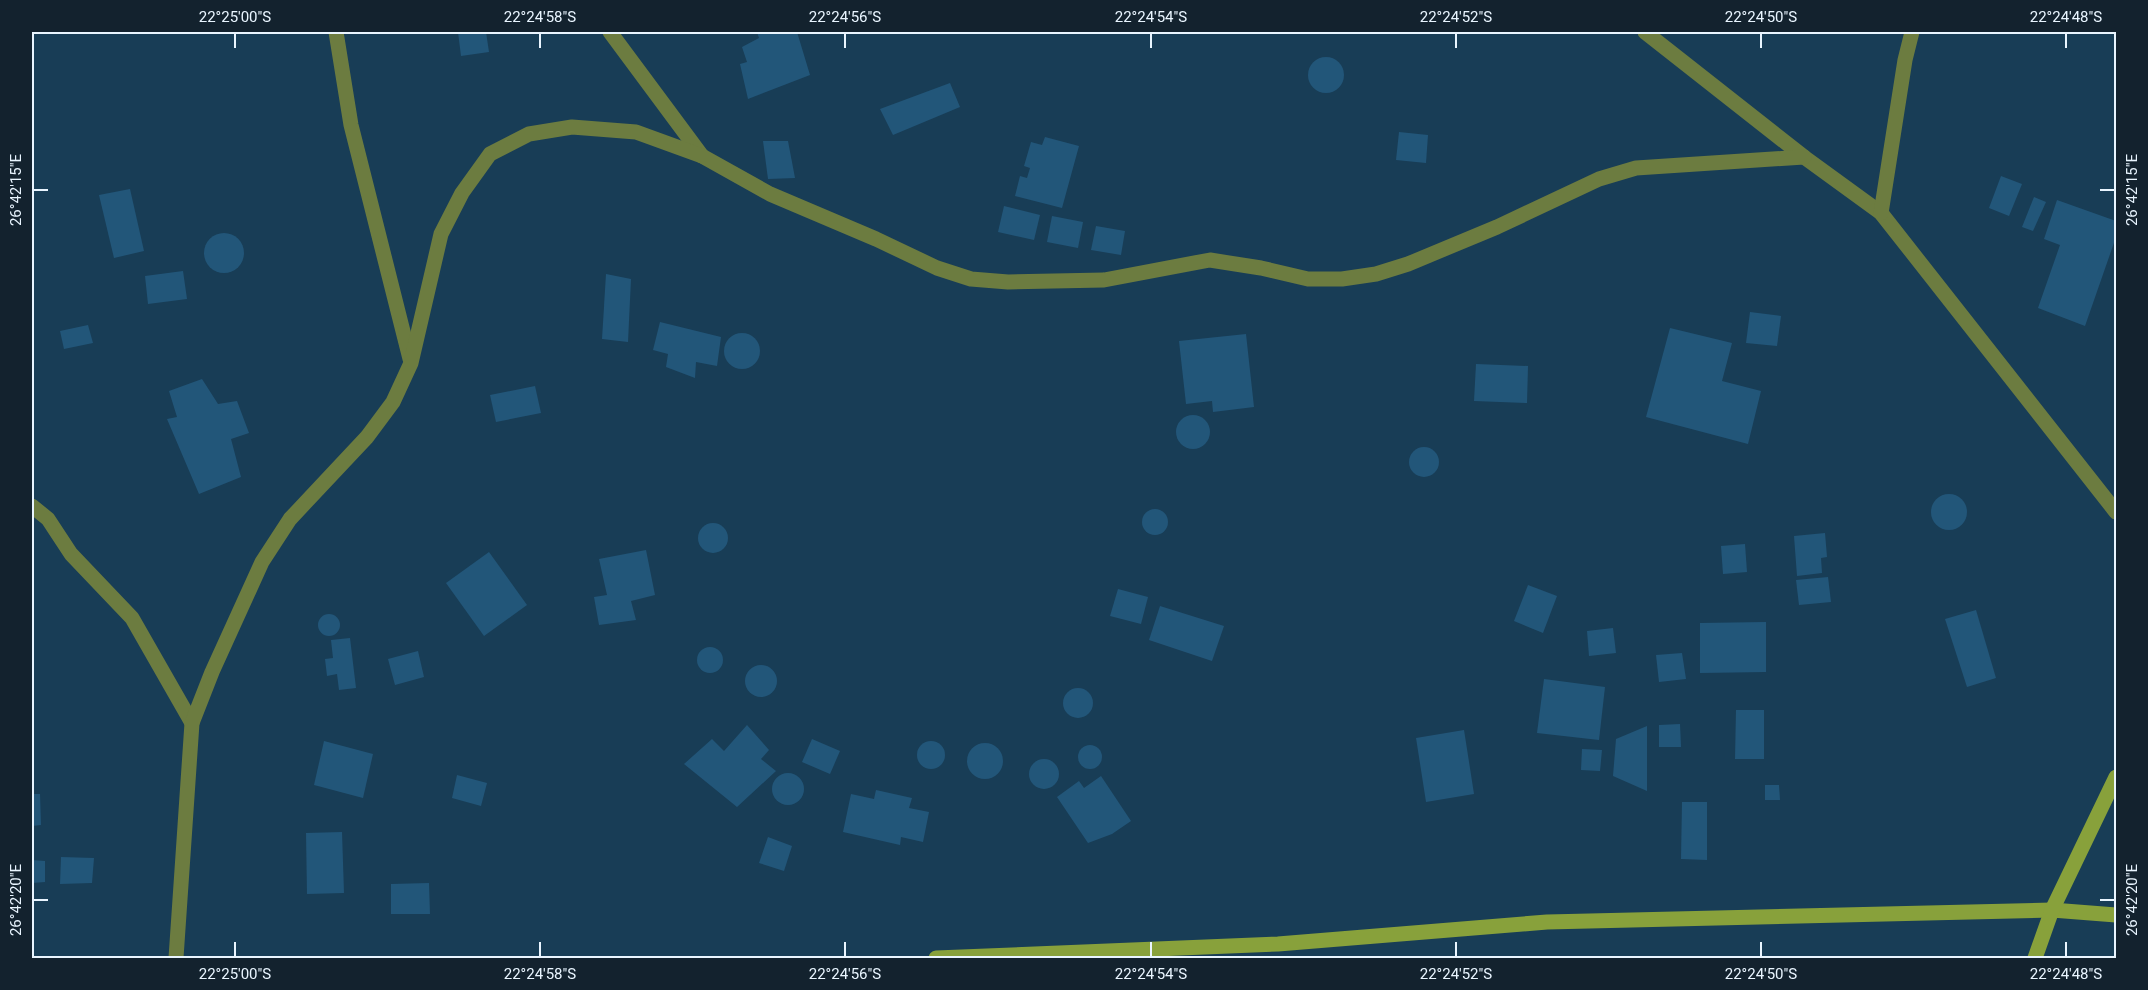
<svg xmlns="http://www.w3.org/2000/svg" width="2148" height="990" viewBox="0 0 2148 990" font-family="Roboto,sans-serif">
	<rect width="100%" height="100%" fill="#183d56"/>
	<g fill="#225679">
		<path d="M458 32H486L489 52 461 56Z"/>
		<path d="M757 32H797L810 75 748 99 740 64 747 62 742 47 759 38Z"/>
		<circle cx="1326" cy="75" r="18"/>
		<path d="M950 83 960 107 893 135 880 109Z"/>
		<path d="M1399 132 1428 135 1426 163 1396 160Z"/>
		<path d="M1045 137 1079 146 1062 208 1015 196 1020 176 1027 178 1030 168 1024 166 1031 142 1042 145Z"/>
		<path d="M763 141H788L795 178 768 179Z"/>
		<path d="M2001 176 2022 184 2009 216 1989 208Z"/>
		<path d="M130 189 144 251 114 258 99 195Z"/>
		<path d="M2034 197 2046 202 2033 231 2022 227Z"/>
		<path d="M2057 200 2116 221V237L2085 326 2038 308 2060 245 2044 239Z"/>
		<path d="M1004 206 1040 215 1034 240 998 232Z"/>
		<path d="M1052 216 1083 222 1078 248 1047 242Z"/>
		<path d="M1096 226 1125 231 1121 255 1091 250Z"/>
		<circle cx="224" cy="253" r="20"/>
		<path d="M183 271 187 299 148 304 145 276Z"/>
		<path d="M606 274 631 279 628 342 602 339Z"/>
		<path d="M1750 312 1781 316 1777 346 1746 343Z"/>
		<path d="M660 322 721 337 717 366 696 362 695 378 666 367 668 354 653 350Z"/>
		<path d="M88 325 93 343 64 349 60 331Z"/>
		<path d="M1670 328 1732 343 1722 381 1761 391 1748 444 1646 417Z"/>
		<circle cx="742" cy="351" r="18"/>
		<path d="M1246 334 1254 407 1213 412 1212 401 1186 404 1179 341Z"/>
		<path d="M1476 364 1528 366 1527 403 1474 401Z"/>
		<path d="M202 379 218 404 237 401 249 433 231 439 241 477 199 494 167 419 177 417 169 391Z"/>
		<path d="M535 386 541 413 496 422 490 395Z"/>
		<circle cx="1193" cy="432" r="17"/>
		<circle cx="1424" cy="462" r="15"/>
		<circle cx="1949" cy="512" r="18"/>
		<circle cx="1155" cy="522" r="13"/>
		<circle cx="713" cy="538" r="15"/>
		<path d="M1825 533 1827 557 1821 558 1822 573 1797 576 1794 536Z"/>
		<path d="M1745 544 1747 572 1723 574 1721 546Z"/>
		<path d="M646 550 655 595 631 601 636 620 599 625 594 597 607 595 599 559Z"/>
		<path d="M489 552 527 605 484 636 446 583Z"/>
		<path d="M1828 577 1831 602 1799 605 1796 580Z"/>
		<path d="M1528 585 1557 596 1543 633 1514 621Z"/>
		<path d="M1118 589 1148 597 1141 624 1110 616Z"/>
		<path d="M1160 606 1224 626 1212 661 1149 640Z"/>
		<path d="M1976 610 1996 678 1967 687 1945 619Z"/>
		<circle cx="329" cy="625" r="11"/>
		<path d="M1766 622V672L1700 673V623Z"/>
		<path d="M1613 628 1616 653 1589 656 1587 631Z"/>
		<path d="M350 638 356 688 339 690 337 674 327 676 325 659 333 658 331 640Z"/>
		<circle cx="710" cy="660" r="13"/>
		<path d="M418 651 424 677 395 685 388 659Z"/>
		<path d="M1682 653 1686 679 1659 682 1656 655Z"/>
		<circle cx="761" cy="681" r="16"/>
		<path d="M1544 679 1605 687 1599 740 1537 733Z"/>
		<circle cx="1078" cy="703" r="15"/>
		<path d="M1736 710H1764V759H1735Z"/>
		<path d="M1680 724 1681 747H1659V725Z"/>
		<path d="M747 725 769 750 761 759 776 771 737 807 684 764 712 739 724 751Z"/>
		<path d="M1647 726V791L1613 776 1616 739Z"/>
		<path d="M1464 730 1474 794 1426 802 1416 738Z"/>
		<path d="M812 739 840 751 830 774 802 762Z"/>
		<circle cx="931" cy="755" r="14"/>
		<path d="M324 741 373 754 363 798 314 785Z"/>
		<circle cx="985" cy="761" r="18"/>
		<circle cx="1090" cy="757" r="12"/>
		<path d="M1582 749 1602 750 1600 771 1581 770Z"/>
		<circle cx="1044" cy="774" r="15"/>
		<circle cx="788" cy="789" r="16"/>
		<path d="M457 775 487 783 481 806 452 798Z"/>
		<path d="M1101 776 1131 821 1112 834 1088 843 1057 797 1079 781 1084 788Z"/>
		<path d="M1765 785H1779L1780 800H1765Z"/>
		<path d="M876 790 912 798 909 808 929 812 923 842 901 837 900 845 843 832 851 794 874 799Z"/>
		<path d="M32 794H40L41 825 32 826Z"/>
		<path d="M1682 802H1707V860L1681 859Z"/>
		<path d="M342 832 344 893 307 894 306 833Z"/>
		<path d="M768 837 792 846 784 871 759 863Z"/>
		<path d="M61 857 94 858 92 883 60 884Z"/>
		<path d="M32 860 45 861V882L32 883Z"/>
		<path d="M429 883 430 914H391V884Z"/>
	</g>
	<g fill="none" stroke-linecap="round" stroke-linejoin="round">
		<g stroke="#6c7c40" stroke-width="15">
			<path d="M336 32 351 125 410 359"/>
			<path d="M610 32 702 156"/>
			<path d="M1645 32 1804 157 1881 213 2116 512"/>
			<path d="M1881 213 1905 60 1912 32"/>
			<path d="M32 506 48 519 71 554 132 618 192 723"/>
			<path d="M176 958 192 723 212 672 262 562 290 519 367 437 393 402 411 363 441 234 462 193 490 154 529 134 572 127 636 132 702 156 770 194 876 239 937 268 971 279 1008 282 1104 280 1210 260 1261 268 1308 279H1342L1376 274 1408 264 1497 227 1599 179 1636 168 1804 157"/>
		</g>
		<g stroke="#88a13b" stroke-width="15">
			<path d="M936 958 1278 944 1547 922 2052 910 2116 915"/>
			<path d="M2035 958 2052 910 2116 777"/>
		</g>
	</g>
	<path fill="none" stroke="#e9f5ff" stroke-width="2" d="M235 33V48M540 33V48M845 33V48M1151 33V48M1456 33V48M1761 33V48M2066 33V48M33 190H48M2100 190H2115M33 900H48M2100 900H2115M235 942V957M540 942V957M845 942V957M1151 942V957M1456 942V957M1761 942V957M2066 942V957"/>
	<rect width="2148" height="990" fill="none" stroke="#13222e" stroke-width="66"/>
	<rect x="33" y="33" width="2082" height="924" fill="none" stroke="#e9f5ff" stroke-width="2"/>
	<g font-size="15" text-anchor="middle" fill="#e9f5ff">
		<text x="235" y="22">22°25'00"S</text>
		<text x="540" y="22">22°24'58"S</text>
		<text x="845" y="22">22°24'56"S</text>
		<text x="1151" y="22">22°24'54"S</text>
		<text x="1456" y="22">22°24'52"S</text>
		<text x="1761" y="22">22°24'50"S</text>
		<text x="2066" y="22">22°24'48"S</text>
		<text transform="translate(2132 190) rotate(-90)" y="5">26°42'15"E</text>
		<text transform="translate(16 190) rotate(-90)" y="5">26°42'15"E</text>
		<text transform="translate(2132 900) rotate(-90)" y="5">26°42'20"E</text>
		<text transform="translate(16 900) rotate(-90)" y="5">26°42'20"E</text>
		<text x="235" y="979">22°25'00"S</text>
		<text x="540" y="979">22°24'58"S</text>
		<text x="845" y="979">22°24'56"S</text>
		<text x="1151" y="979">22°24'54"S</text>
		<text x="1456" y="979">22°24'52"S</text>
		<text x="1761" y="979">22°24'50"S</text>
		<text x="2066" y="979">22°24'48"S</text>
	</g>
</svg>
